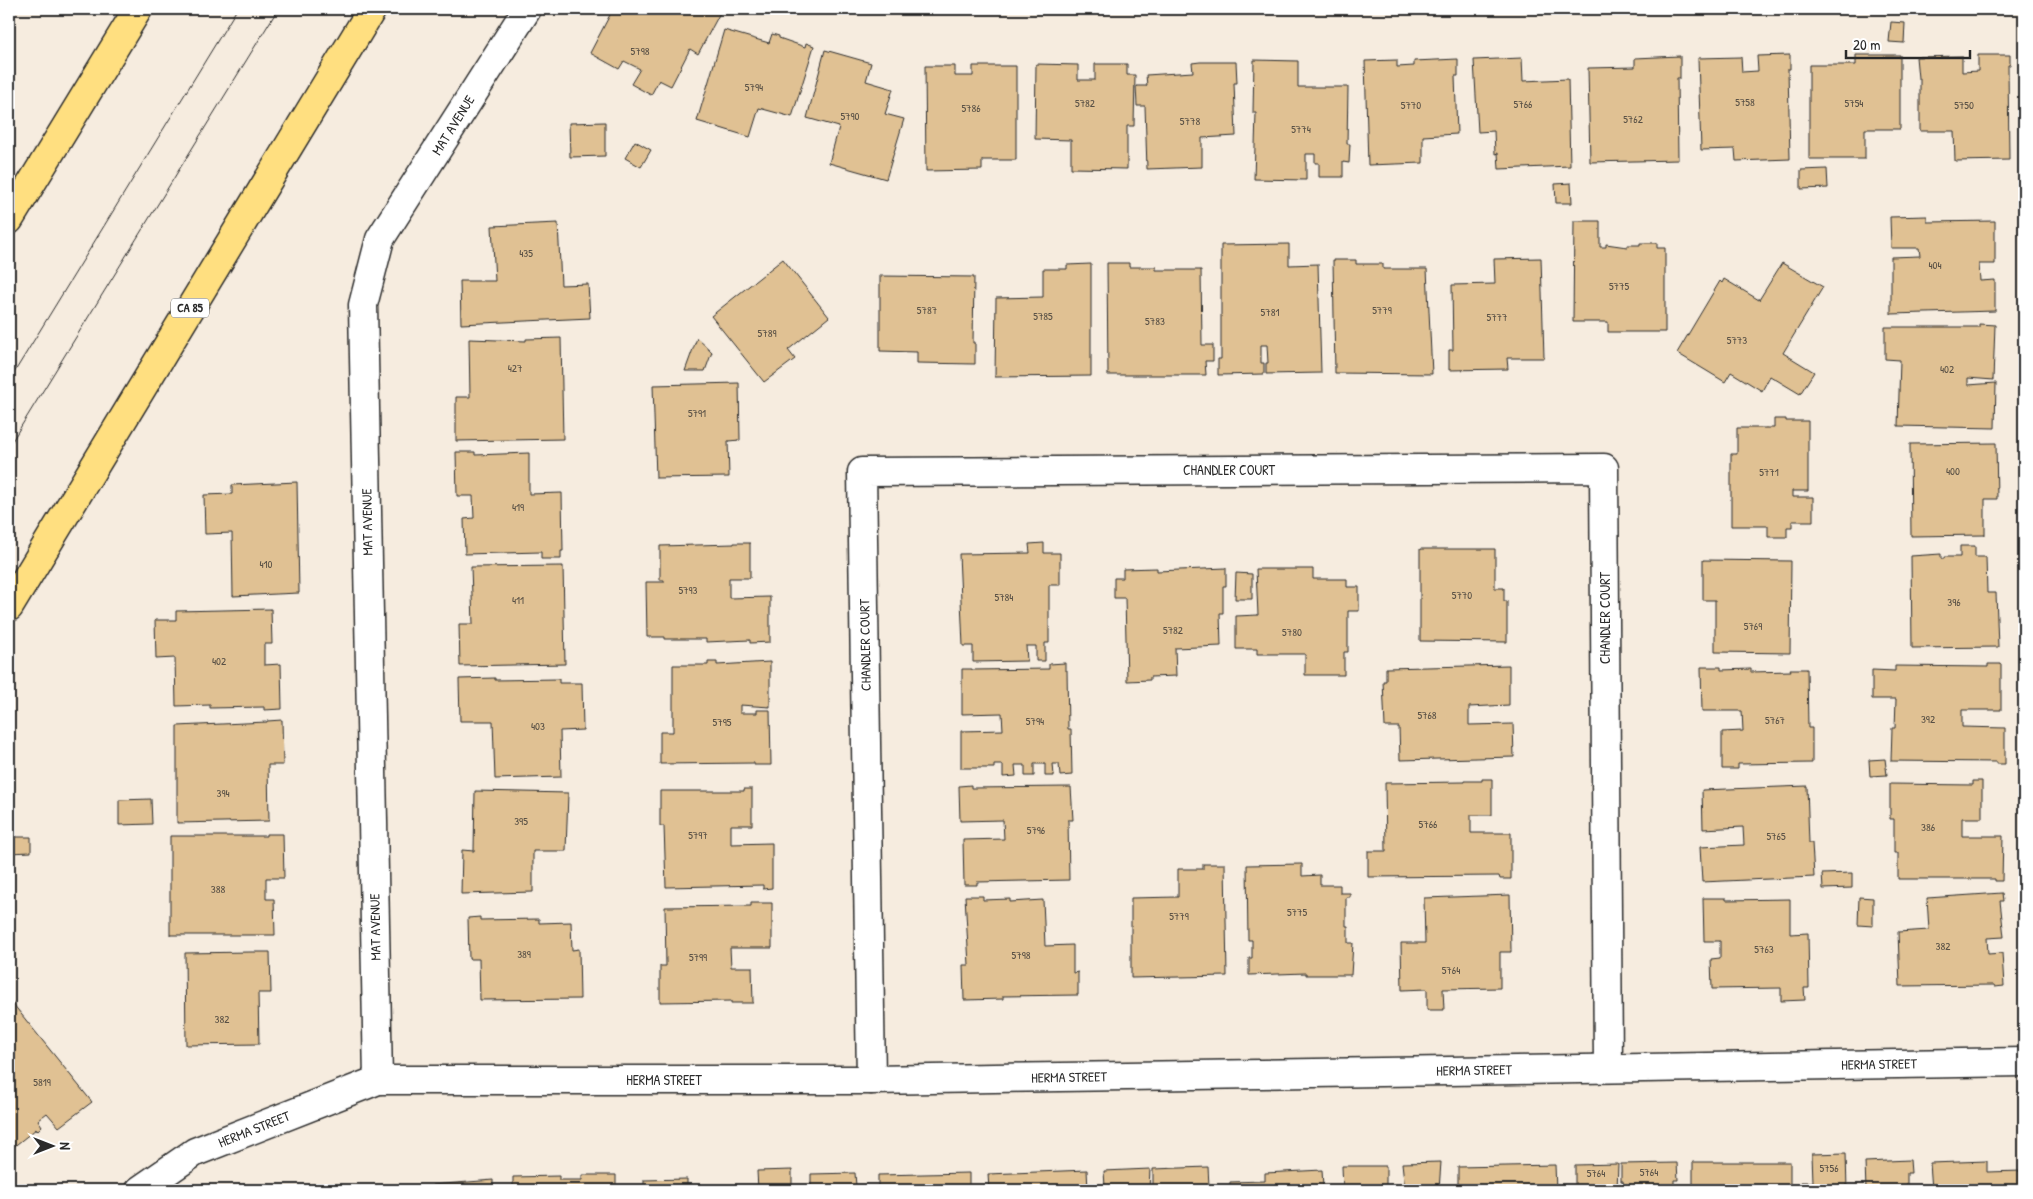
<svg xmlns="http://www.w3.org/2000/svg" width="2033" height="1199" viewBox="0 0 2033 1199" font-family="'Patrick Hand',sans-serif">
	<rect width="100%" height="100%" fill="#f6ecdf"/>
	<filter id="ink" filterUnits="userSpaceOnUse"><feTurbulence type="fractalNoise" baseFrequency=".02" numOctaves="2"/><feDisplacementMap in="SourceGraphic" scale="10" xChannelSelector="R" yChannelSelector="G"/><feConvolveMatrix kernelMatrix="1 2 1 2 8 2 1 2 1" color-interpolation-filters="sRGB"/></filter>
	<g filter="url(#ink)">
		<g fill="#e0c193" stroke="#2b2b2b">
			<path d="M613 9 671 10 722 9 698 54 690 49 671 86 659 80 651 95 631 84 640 69 624 61 619 69 590 53Z"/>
			<path d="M1891 22 1905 23 1904 43 1889 42Z"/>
			<path d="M724 30 769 43 772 34 779 36V38L805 47 806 43 814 46 792 117 759 108 750 137 697 121Z"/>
			<path d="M825 50 871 63 866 81 893 89 885 114 904 119 886 179 829 163 839 127 807 118Z"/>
			<path d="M1790 55V69H1788L1790 159 1736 161 1735 149 1701 150 1698 58 1741 57 1742 72 1758 71 1757 56Z"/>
			<path d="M1856 55H1900V129H1865V159H1809V65H1856Z"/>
			<path d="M1978 55H2010V65H2008L2009 160 1955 161 1954 131H1920V78H1918L1916 57 1962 56V72L1978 71Z"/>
			<path d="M1680 56V78H1677L1678 160 1590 162 1588 68 1635 67V58Z"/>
			<path d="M1522 58 1523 81 1568 79 1570 166 1499 169 1498 153 1495 154 1494 131 1478 132 1474 60Z"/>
			<path d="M1458 59V76H1455L1457 134 1423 136V163L1368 165 1365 61 1397 60V67L1414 66V61Z"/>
			<path d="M1254 60 1298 61V87H1348L1347 144H1350L1349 163 1343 162V177H1319V163H1315V154H1306V180L1254 179 1256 113H1253Z"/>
			<path d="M1200 62H1236L1237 83H1234L1236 136 1202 138V167L1147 169 1145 106H1137L1136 86H1147L1146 75 1193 72 1192 63Z"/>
			<path d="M1036 64 1078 65V80H1095V64H1127V75H1135L1134 126H1127V169L1071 168V140L1035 139Z"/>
			<path d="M925 66H955V76H973V66H1016V160H982V170L926 171Z"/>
			<path d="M605 122V156L570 157 569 123Z"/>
			<path d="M635 141 651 150 641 167 625 158Z"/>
			<path d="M1827 169 1828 188 1801 189V170Z"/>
			<path d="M1571 183 1572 203H1556L1555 184Z"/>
			<path d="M1927 216V222L1995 221V264H1979L1980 281 1995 280V311L1891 314V257L1920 256 1919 248H1891L1890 217Z"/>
			<path d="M1574 221H1600V247H1606V244L1627 247V245H1640V243H1657V248H1665V332H1608V322H1573Z"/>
			<path d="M558 223 561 285 588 284 590 318 461 324 460 281H495L492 226Z"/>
			<path d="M1289 244V265L1318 264 1321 373 1266 374V363H1268L1267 345H1261V363H1264V374L1218 375V359H1221V245Z"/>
			<path d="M1541 258 1544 358H1507L1508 369 1449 370V350H1453L1452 285 1495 284 1494 259Z"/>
			<path d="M783 259 829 317 788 350 795 359 764 382 711 316Z"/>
			<path d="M1333 260H1356V264H1383V269H1427L1432 374 1335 373Z"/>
			<path d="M1107 263H1129V267H1156V270H1201L1202 345H1213V361H1205L1206 375H1108Z"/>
			<path d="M1782 263 1823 287 1783 353 1814 372 1800 394 1770 376 1762 391 1731 372 1725 382 1677 353 1720 281 1722 283 1724 279 1759 300Z"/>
			<path d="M1091 264V376L995 377 996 298 1043 297V269H1067V265Z"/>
			<path d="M880 276 974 277 973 343H975V364L917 363V352L880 351Z"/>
			<path d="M1979 324 1995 325 1993 380 1968 378V385L1996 383 1995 428 1898 426 1900 360 1885 359V327H1979Z"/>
			<path d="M561 338 563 439 456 441V397H470L469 339 526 341V339Z"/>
			<path d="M697 338 712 352 705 371H685Z"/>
			<path d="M739 383 740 440 728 441 729 477 656 478 653 385Z"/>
			<path d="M1774 419H1786V421H1808V491H1792V497H1813V521H1792V527H1787V537H1768V526H1731V454H1737V428H1774Z"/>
			<path d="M1996 443 1997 499H1985V535L1911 536 1910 444Z"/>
			<path d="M456 452H475V455L529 453V494L562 493 563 551H561V559H541V552L465 554 464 519 474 518 473 496H457Z"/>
			<path d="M297 482 299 593 233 596 232 533 205 534 204 495 232 494V485Z"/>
			<path d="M734 543H750V578H729V598L770 597V642L750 643V640L706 642V639H665V637H647L646 582H664V580H660V546L734 544Z"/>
			<path d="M1044 543V553H1060V585H1049V643H1045V661H1036V646H1026L1027 661 973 662V646H963L959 554 1030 553 1029 544Z"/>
			<path d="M1960 546H1975V557H1986L1987 593H1996L1998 647 1912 648 1911 556 1941 554V559H1944V557H1960Z"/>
			<path d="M1420 549H1495V588H1504V601H1507V642L1420 641Z"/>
			<path d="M1703 560 1791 561 1790 653 1715 652V600H1703Z"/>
			<path d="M563 566 565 664 460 666 459 624H473L471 567Z"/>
			<path d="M1157 568V571L1226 568V586H1223V613H1220L1221 646 1175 648 1176 676 1150 677V680L1127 681 1125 598H1114V578H1123V569Z"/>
			<path d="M1256 569H1313V579H1347V587H1359V611H1348V652H1344V675H1305V654H1257V649H1236V616L1258 615Z"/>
			<path d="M1236 573 1252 574V599H1235Z"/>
			<path d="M271 609 272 644H264V665L281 664 282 709 264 710V707L210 708V705L176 706 175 658 156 659 155 620H176V611Z"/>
			<path d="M708 662H717V665L770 662V707L740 705V713H757V710H770L771 765H754V763L660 764V732H673V665H708Z"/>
			<path d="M1065 663V670H1067L1068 729H1071L1072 775 1060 776 1059 764H1053L1054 776H1045V764H1034V776H1025V765H1015L1016 776 1003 777V765H994V768H961V731L1003 730 1002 713 962 714V669H972V670L1049 669V664Z"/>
			<path d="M1988 664H2001V710H1962V727L2005 728V764H1996V762L1891 761 1892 728H1895L1896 699H1872V670L1895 671V666L1988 667Z"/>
			<path d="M1509 665V705L1469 707V725L1513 724 1514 757 1400 760 1399 727H1385L1383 681H1386V668Z"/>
			<path d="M1701 667H1721V670L1751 669V672L1791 671 1790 669H1807L1808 728H1812V763L1738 764V769H1722V732L1743 731 1742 711H1702Z"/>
			<path d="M495 678V680L559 679V683H582L583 730 560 731 561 777 495 779 493 721H460L459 679Z"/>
			<path d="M282 720 283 765H268L269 821 177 823V726L267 722V721Z"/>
			<path d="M1885 759 1887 775 1870 776 1869 760Z"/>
			<path d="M1482 779H1492V815H1471V833H1511V879H1500L1499 876 1368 877V851H1386L1385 783 1464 782V781H1482Z"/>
			<path d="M1973 781H1982V818H1962V836H2003L2002 881H1995V879H1898V853H1894V819H1890V784L1973 785Z"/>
			<path d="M971 785V788L1071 787 1073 820H1068L1069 880 977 882V885H964L963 840 1004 839 1003 820 960 821 959 786Z"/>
			<path d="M1807 786 1809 843H1812L1814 877 1702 882 1700 847 1744 845 1743 827 1703 829 1702 790Z"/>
			<path d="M744 789H752V825H731V844L772 843V888L763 889V885L666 887 664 826H660V791H744Z"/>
			<path d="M475 791 568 793 566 851H533V892L461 894 462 850 474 851Z"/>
			<path d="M151 799 152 824 119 825V800Z"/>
			<path d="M266 834H283L284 878H266V899H274L275 935H170V836H266Z"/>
			<path d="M9 837H31V852L9 853Z"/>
			<path d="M1203 864H1225L1227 976 1131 978V898L1178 897V869H1203Z"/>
			<path d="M1302 864V876L1320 875V885H1340V893H1350V897H1346V926H1348V943H1353L1351 975H1306V973L1249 975V958H1252V940H1248L1247 865Z"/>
			<path d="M1852 873V888L1823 889 1822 874Z"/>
			<path d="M2002 893 2003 901H2000L2004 937 1987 938 1988 954 2002 953 2004 986 1995 987 1994 985 1900 986 1898 932 1929 930 1927 898Z"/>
			<path d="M1510 895 1511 952H1500V988L1443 989 1444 1010H1427V989L1402 990 1401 943H1425L1424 898Z"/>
			<path d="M965 896H983V900L1010 899V902L1043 900 1045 946 1073 945V973L1078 972V995L1003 996V999L964 1000 963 965H969Z"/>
			<path d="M1859 897 1873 898V926L1858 925Z"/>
			<path d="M1703 898H1726V900L1790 899V934L1808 933 1809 988H1804L1805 1000 1781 1001V988L1712 989 1711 959 1720 958V941H1704Z"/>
			<path d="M751 903H772V948H730L731 967H752L753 1003H731V1001L660 1002V966H666L665 907 751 906Z"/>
			<path d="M480 917V920L539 919V923L571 922 572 950 579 949 580 999 480 1000 479 959H469L468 918Z"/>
			<path d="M251 952H270L271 993H258L259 1044 186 1045 185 953Z"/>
			<path d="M9 999 92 1102 59 1127 47 1113 38 1120 42 1126 37 1131 36 1129 12 1148 9 1144Z"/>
			<path d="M1846 1153 1847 1190H1802L1801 1182H1813L1812 1154Z"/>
			<path d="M1910 1160 1911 1173H1907V1190H1866L1865 1162Z"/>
			<path d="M1987 1161V1172L2022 1171 2023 1190H1932L1930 1163Z"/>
			<path d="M1441 1162 1439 1190H1405L1402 1163Z"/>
			<rect x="1693" y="1162" width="97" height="28"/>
			<path d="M1677 1163 1678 1180H1674V1190H1624L1623 1181H1621V1164Z"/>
			<path d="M1618 1164 1617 1190H1571L1570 1186H1575V1165Z"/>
			<path d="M1555 1165 1556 1190H1458V1167Z"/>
			<path d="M1342 1166H1386V1190H1343Z"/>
			<path d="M1208 1167 1209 1186H1207V1190H1155V1186H1153V1169Z"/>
			<path d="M1150 1169 1149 1190H1107L1105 1187 1104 1171Z"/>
			<path d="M792 1170V1190H758L757 1171Z"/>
			<path d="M1087 1170 1088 1190H989L988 1174Z"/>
			<path d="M1322 1170 1323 1187H1319V1190H1230V1182L1265 1181V1173Z"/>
			<path d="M855 1173 856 1186H854V1190H811V1174Z"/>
			<path d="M969 1173V1190H878V1175Z"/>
			<path d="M582 1175H616V1190H513V1177L559 1176V1180H582Z"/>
			<path d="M687 1179V1190H644V1180Z"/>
			<path d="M493 1180V1190H433L432 1185Z"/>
		</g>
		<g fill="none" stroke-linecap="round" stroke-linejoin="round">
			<g stroke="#2b2b2b" stroke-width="31">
				<g id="street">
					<path d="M378 1080 363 305 380 239 527 9"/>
					<path d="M871 1080 862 472 1604 468 1608 1068"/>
					<path d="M140 1190 195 1152 378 1080H871L2024 1062"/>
				</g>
			</g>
			<g stroke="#2b2b2b" stroke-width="31">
				<g id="highway">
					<path d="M9 220 138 9"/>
					<path d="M9 607 372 9"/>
				</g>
			</g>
			<use href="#street" stroke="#fff" stroke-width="28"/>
			<use href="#highway" stroke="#ffdf80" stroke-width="28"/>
			<g stroke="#2b2b2b" stroke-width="1">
				<path d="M9 381 237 9"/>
				<path d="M9 446 278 9"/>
			</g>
		</g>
	</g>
	<g text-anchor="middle" stroke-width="5" stroke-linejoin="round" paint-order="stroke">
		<g font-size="11" fill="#585045">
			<text x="640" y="55">5798</text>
			<text x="754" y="91">5794</text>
			<text x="1745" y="106">5758</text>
			<text x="1085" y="107">5782</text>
			<text x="1854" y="107">5754</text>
			<text x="1523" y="108">5766</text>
			<text x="1411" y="109">5770</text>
			<text x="1964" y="109">5750</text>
			<text x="971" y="112">5786</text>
			<text x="850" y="120">5790</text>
			<text x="1633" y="123">5762</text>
			<text x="1190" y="125">5778</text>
			<text x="1301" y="133">5774</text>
			<text x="526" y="257">435</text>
			<text x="1935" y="269">404</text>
			<text x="1619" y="290">5775</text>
			<text x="927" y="314">5787</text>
			<text x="1382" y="314">5779</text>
			<text x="1270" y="316">5781</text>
			<text x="1043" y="320">5785</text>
			<text x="1497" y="321">5777</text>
			<text x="1155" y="325">5783</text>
			<text x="767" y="337">5789</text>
			<text x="1737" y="344">5773</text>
			<text x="515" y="372">427</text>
			<text x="1947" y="373">402</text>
			<text x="697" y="417">5791</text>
			<text x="1953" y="475">400</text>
			<text x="1769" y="476">5771</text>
			<text x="518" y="511">419</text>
			<text x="266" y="568">410</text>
			<text x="688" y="594">5793</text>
			<text x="1462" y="599">5770</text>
			<text x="1004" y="601">5784</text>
			<text x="518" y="604">411</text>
			<text x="1954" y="606">396</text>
			<text x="1753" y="630">5769</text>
			<text x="1173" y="634">5782</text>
			<text x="1292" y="636">5780</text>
			<text x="219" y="665">402</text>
			<text x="1427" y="719">5768</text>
			<text x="1928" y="723">392</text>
			<text x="1775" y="724">5767</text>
			<text x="1035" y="725">5794</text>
			<text x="722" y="726">5795</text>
			<text x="538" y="730">403</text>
			<text x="223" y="797">394</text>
			<text x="521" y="825">395</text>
			<text x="1428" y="828">5766</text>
			<text x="1928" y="831">386</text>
			<text x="1036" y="834">5796</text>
			<text x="698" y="839">5797</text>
			<text x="1776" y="840">5765</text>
			<text x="218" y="893">388</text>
			<text x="1297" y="916">5775</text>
			<text x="1179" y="920">5779</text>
			<text x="1943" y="950">382</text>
			<text x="1764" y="953">5763</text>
			<text x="524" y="958">389</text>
			<text x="1021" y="959">5798</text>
			<text x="698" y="961">5799</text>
			<text x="1451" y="974">5764</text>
			<text x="222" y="1023">382</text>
			<text x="42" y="1086">5819</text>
			<text x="1829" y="1172">5756</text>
			<text x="1649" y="1176">5764</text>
			<text x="1596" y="1177">5764</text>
		</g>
		<rect fill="#fff" stroke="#6b6b6b" stroke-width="1" x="171" y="298.5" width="38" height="19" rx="4"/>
		<g font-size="12" font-weight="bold" fill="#2b2b2b">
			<text x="190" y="312">CA 85</text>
		</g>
		<g font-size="14" fill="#2b2b2b" stroke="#fff">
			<text transform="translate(453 125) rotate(-58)" y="5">MAT AVENUE</text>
			<text x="1229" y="475">CHANDLER COURT</text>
			<text transform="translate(367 522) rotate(-91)" y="5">MAT AVENUE</text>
			<text transform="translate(1605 618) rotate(-90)" y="5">CHANDLER COURT</text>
			<text transform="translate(865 645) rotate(-91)" y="5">CHANDLER COURT</text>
			<text transform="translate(375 927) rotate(-91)" y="5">MAT AVENUE</text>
			<text transform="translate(1879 1064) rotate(-1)" y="5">HERMA STREET</text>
			<text transform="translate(1474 1070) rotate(-1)" y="5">HERMA STREET</text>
			<text transform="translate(1069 1077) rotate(-1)" y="5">HERMA STREET</text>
			<text x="664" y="1085">HERMA STREET</text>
			<text transform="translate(254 1129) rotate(-22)" y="5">HERMA STREET</text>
		</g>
	</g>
	<rect width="2033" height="1199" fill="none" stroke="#fff" stroke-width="30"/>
	<rect x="15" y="15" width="2003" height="1169" fill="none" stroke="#2b2b2b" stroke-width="2" filter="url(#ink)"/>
	<g transform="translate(52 1146) rotate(90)" stroke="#ffffff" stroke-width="4" paint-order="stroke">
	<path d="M0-4L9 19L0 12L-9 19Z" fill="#2b2b2b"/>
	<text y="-8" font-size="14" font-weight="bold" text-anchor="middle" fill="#2b2b2b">N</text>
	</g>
	<path d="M1846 50v8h124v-8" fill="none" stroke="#2b2b2b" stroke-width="2.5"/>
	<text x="1853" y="50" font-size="15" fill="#2b2b2b" stroke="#ffffff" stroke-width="4" paint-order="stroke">20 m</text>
</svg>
